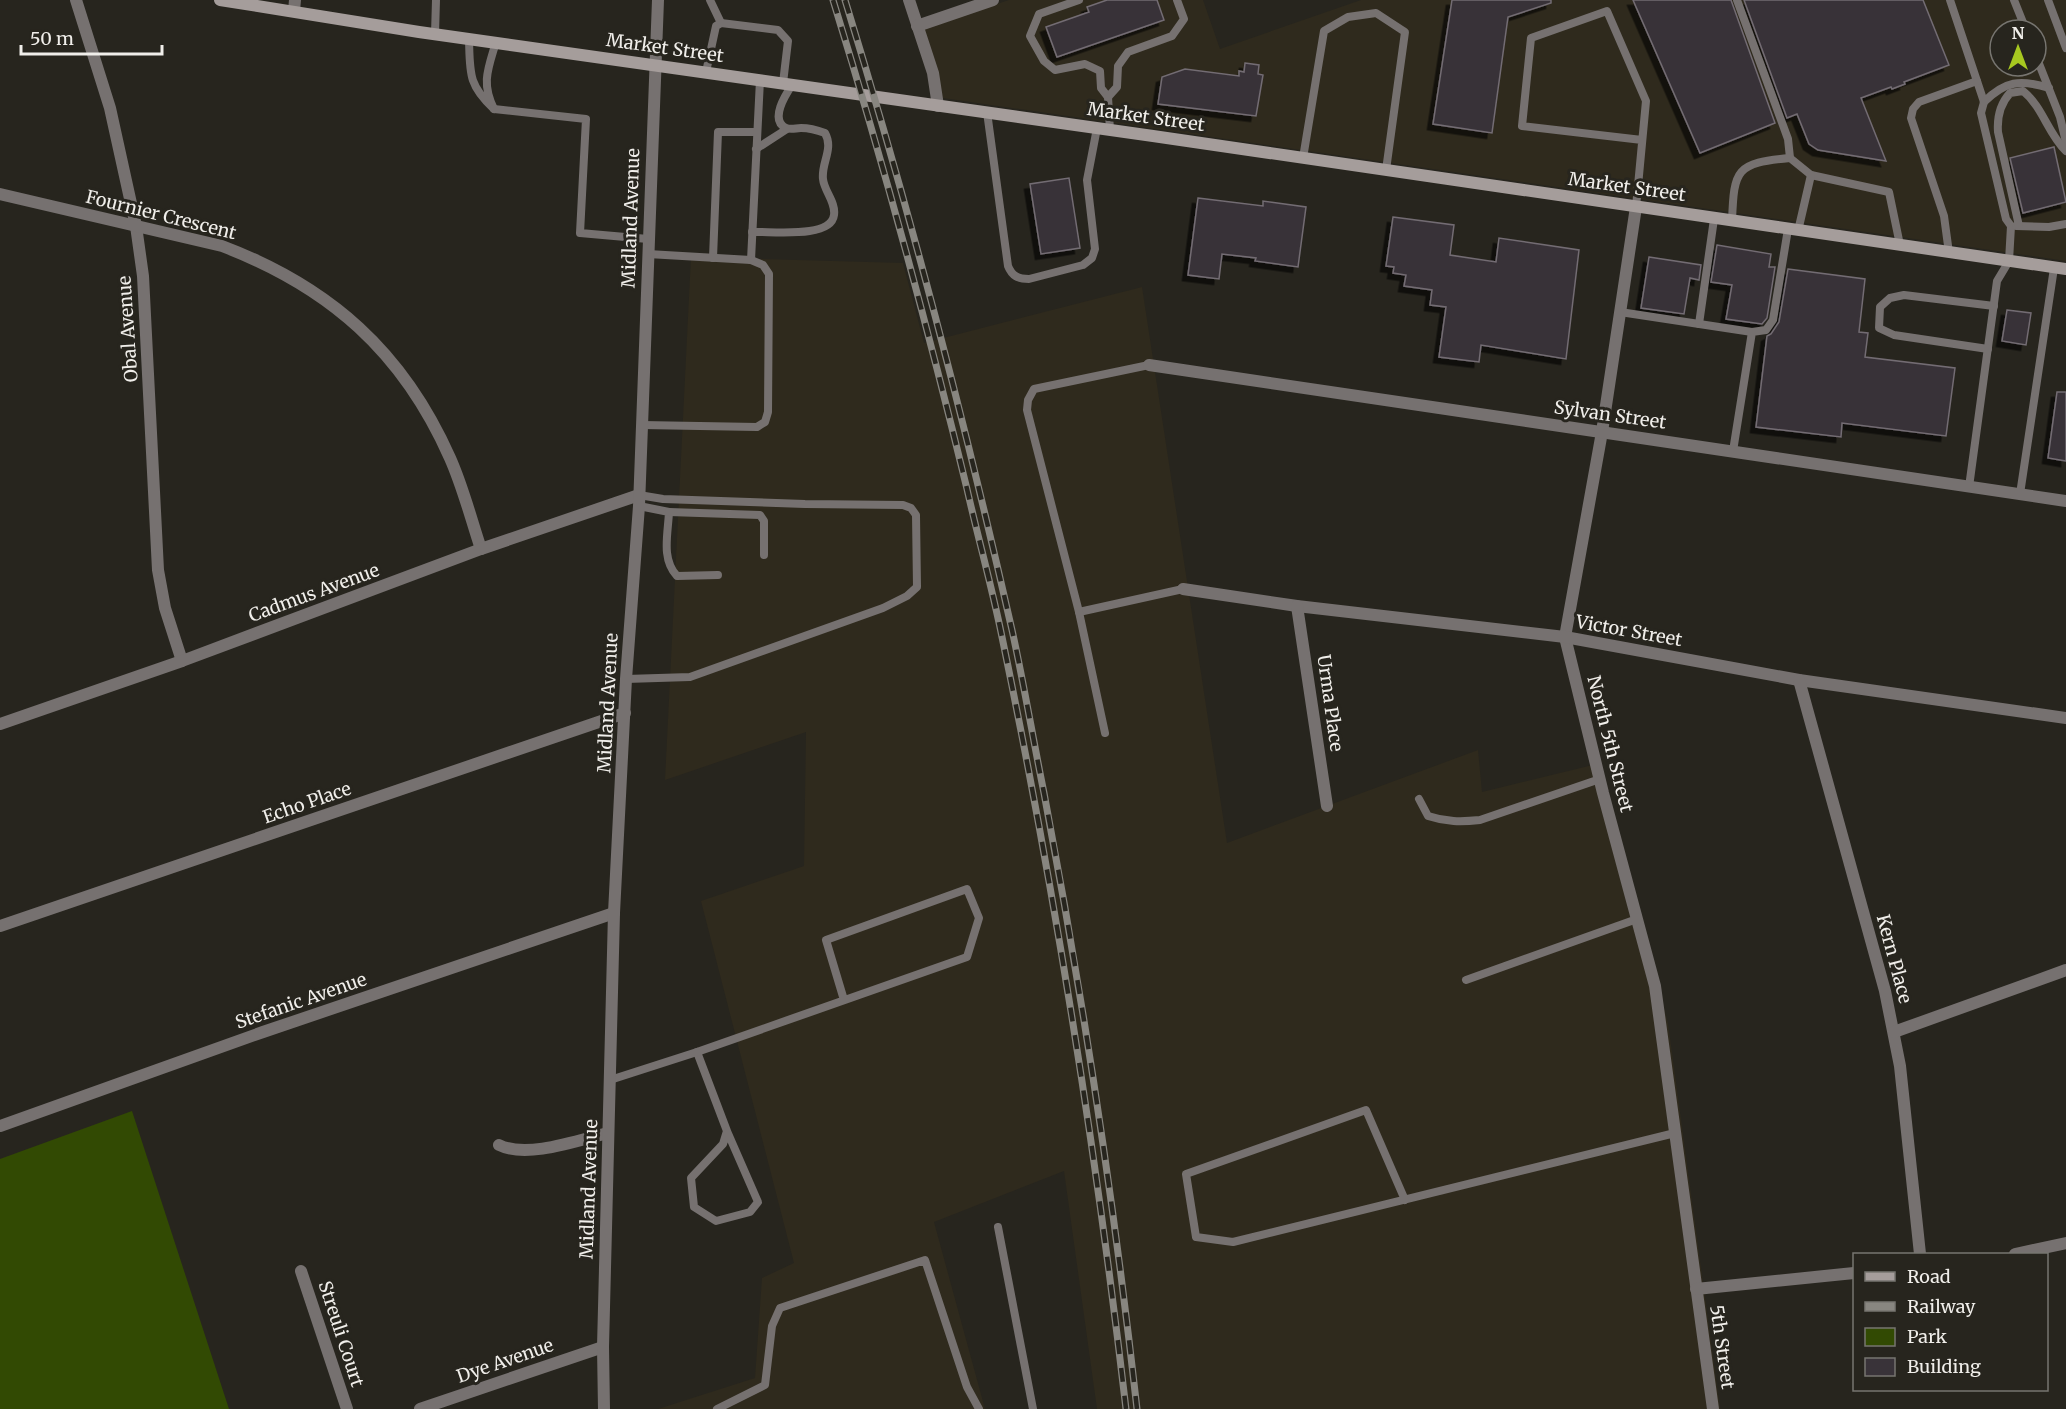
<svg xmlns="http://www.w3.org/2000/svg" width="2066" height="1409" viewBox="0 0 2066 1409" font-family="Merriweather,serif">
	<defs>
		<filter id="shadow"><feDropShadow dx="-5.5" dy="5.5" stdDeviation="0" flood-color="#0009"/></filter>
	</defs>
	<rect width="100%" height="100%" fill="#27251e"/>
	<g fill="#2f2a1d" fill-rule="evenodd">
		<path d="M1009 0H1203L1220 49 1361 0H2066V261L943 98 922 29ZM2000 30H2036V66H2000Z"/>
		<path d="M691 257 903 263 924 343 1142 287 1227 843 1478 750 1482 792 1597 764 1668 1023 1720 1409H1097L1064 1171 934 1222 985 1409H658L755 1378 762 1278 794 1263 701 901 804 866 806 732 665 780Z"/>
	</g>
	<path fill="#324a03" d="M132 1111 229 1409H0V1159Z"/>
	<g fill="#393339" stroke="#736c73" stroke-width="1.5" filter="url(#shadow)">
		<path d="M1107 0H1157L1164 20 1057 57 1046 27 1089 12 1087 7Z"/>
		<path d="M1452 0H1551V3L1508 17 1492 133 1433 124Z"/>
		<path d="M1633 0H1731L1775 123 1700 153Z"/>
		<path d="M1744 0H1923L1949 65 1904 82 1905 84 1892 89 1891 87 1861 98 1886 161 1818 150 1809 144 1797 114 1787 118Z"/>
		<path d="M1245 63 1259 65 1258 74 1263 75 1256 116 1158 104 1162 77 1185 69 1239 76V71L1244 72Z"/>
		<path d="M2054 147 2066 202 2023 213 2010 158Z"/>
		<path d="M1069 178 1080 248 1041 254 1030 184Z"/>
		<path d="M1198 198 1263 206V201L1306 207 1298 267 1255 261 1256 258 1222 254 1219 279 1188 275Z"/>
		<path d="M1393 217 1454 225 1450 255 1496 262 1499 238 1579 250 1566 359 1481 345 1479 362 1439 357 1446 307 1430 305 1432 290 1404 286 1406 275 1393 273 1394 267 1386 266Z"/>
		<path d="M1717 245 1771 254 1769 267H1775L1767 318 1762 324 1726 319 1732 285 1711 282Z"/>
		<path d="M1649 257 1701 265 1699 280 1690 278 1684 314 1641 308Z"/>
		<path d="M1788 269 1865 279 1859 332 1868 333 1865 357 1955 368 1946 436 1842 423 1841 437 1756 427 1767 336 1771 334 1779 322Z"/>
		<path d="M2007 310 2031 313 2026 345 2002 341Z"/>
		<path d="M2057 392H2066V461L2048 458Z"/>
	</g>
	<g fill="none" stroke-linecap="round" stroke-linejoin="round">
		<g stroke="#767170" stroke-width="8">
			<path d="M710 0 721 23"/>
			<path d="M1079 0 1039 14 1030 36 1044 61 1055 70 1085 64 1100 71 1101 88 1108 97 1110 130"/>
			<path d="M1737 0 1788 139 1790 158"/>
			<path d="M1950 0 1984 102 1981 113 2006 219 2011 226 2009 261 1997 281 1969 487"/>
			<path d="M2014 0 2026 30"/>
			<path d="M2048 0 2066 48"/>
			<path d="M435 34 436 0"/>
			<path d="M469 39C470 73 468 85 494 109 481 83 488 69 496 42"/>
			<path d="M2036 56 2060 117 2066 142"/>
			<path d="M706 72 716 26 721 23 778 30 788 41 783 83"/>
			<path d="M1108 97 1117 87 1118 66 1128 52 1172 36 1184 19 1177 0"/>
			<path d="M1984 102C2005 81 2020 79 2049 88"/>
			<path d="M494 109 586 119 580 233 648 239"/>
			<path d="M987 112 1008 266C1012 276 1018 279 1029 279L1083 265 1092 258 1095 249 1087 180 1097 128"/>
			<path d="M756 149 787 129"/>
			<path d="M1303 158 1324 31 1348 17 1376 13 1405 32 1386 170"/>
			<path d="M1636 207 1646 101 1607 11 1531 38 1522 126 1642 140"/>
			<path d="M1732 221C1734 169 1736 163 1790 158L1811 175 1889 192 1900 245"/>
			<path d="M2016 226 2049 227 2066 224"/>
			<path d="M2019 226 1998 132C1997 118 2000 104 2010 93L2023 91C2043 107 2048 134 2066 151"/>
			<path d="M1798 231 1811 175"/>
			<path d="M752 232C771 231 831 239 834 215 836 202 824 191 823 179 821 163 834 149 825 133 817 130 809 128 801 128 796 128 791 130 786 128 769 120 786 94 792 85"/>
			<path d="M1949 253 1944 216 1911 118 1913 109 1919 102 1977 81"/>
			<path d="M713 258 718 132H757"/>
			<path d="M751 260 760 80"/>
			<path d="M1620 312 1752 332"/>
			<path d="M1699 324 1714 219"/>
			<path d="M1988 349 1894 335 1879 328 1880 307 1890 298 1904 295 1994 306"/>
			<path d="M642 425 757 427 765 422 768 412 769 274 763 265 751 260 648 254"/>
			<path d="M1733 451 1752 332 1766 330 1773 320 1788 229"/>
			<path d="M2020 494 2054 268"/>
			<path d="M639 506 669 512C668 534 661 559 677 576L718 575"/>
			<path d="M669 512 760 515 764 521V555"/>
			<path d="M1079 612 1183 589"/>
			<path d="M626 679 690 677 883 608 907 596 917 587 916 515 911 508 903 505 805 504 663 499 639 495"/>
			<path d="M1105 733 1079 612 1027 410 1028 400 1034 389 1149 365"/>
			<path d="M1419 799 1428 816C1446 822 1461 822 1480 820L1600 779"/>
			<path d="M1466 980 1637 919"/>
			<path d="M697 1052 727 1131 723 1144 691 1178 694 1207 716 1221 750 1212 758 1202 727 1131"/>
			<path d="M610 1080 697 1052 967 957 979 918 967 889 826 940 844 1000"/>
			<path d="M1405 1200 1366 1110 1186 1174 1196 1237 1233 1242 1675 1133"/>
			<path d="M998 1227 1033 1409"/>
			<path d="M717 1409 765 1385 772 1326 780 1308 925 1260 967 1387 979 1409"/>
		</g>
		<g stroke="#767170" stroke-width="12">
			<path d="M76 0 110 108 136 226 143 276 158 570 165 608 182 661"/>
			<path d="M909 0 933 73 938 106"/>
			<path d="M294 11 295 0"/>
			<path d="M917 26 993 0"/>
			<path d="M0 194 222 246C330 287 403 352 450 458 463 487 471 519 481 549"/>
			<path d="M1636 207 1602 432 1565 637 1603 793 1655 986 1713 1409"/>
			<path d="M1149 365 2066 501"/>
			<path d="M1183 589 1297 606 1565 637 1799 680 2066 718"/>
			<path d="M1297 606 1327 806"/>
			<path d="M1799 680 1885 991 1900 1066 1920 1254"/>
			<path d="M0 724 182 661 481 549 639 495"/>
			<path d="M0 926 625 713"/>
			<path d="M1894 1032 2066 970"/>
			<path d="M0 1126 263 1032 614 913"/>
			<path d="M499 1145C527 1159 579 1140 608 1133"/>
			<path d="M2015 1254 2066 1243"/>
			<path d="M301 1271 347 1409"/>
			<path d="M1696 1289 1854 1273"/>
			<path d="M420 1409 603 1347"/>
		</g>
		<path stroke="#767170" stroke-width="12" d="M604 1409 603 1347 614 913 626 679 639 506 658 0"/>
		<path stroke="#a59d9b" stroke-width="12" d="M220 0 419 32 1153 136 2066 269"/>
		<g stroke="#888680" stroke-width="7">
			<g id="rail">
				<path d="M833 0C883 162 927 324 967 489 978 538 992 587 1002 637 1055 892 1096 1150 1126 1409"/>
				<path d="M845 0C909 208 964 418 1012 630 1024 684 1033 739 1044 793 1083 998 1114 1202 1137 1409"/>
			</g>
		</g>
		<use href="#rail" stroke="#27251e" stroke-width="4.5" stroke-dasharray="14" stroke-linecap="butt"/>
	</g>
	<g text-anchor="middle" stroke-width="6" stroke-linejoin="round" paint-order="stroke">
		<g font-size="18" fill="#f0eeea" stroke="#27251e">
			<text transform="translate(665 48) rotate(8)" y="6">Market Street</text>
			<text transform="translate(1146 117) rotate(8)" y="6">Market Street</text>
			<text transform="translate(1627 187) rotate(8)" y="6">Market Street</text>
			<text transform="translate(161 215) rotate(14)" y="6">Fournier Crescent</text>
			<text transform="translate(631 218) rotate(-88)" y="6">Midland Avenue</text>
			<text transform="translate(128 329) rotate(-94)" y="6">Obal Avenue</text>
			<text transform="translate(1610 415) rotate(8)" y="6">Sylvan Street</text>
			<text transform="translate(314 593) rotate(-20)" y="6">Cadmus Avenue</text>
			<text transform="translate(1629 631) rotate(10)" y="6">Victor Street</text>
			<text transform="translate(608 703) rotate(-87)" y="6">Midland Avenue</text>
			<text transform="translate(1330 703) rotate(82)" y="6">Urma Place</text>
			<text transform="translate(1610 744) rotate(76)" y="6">North 5th Street</text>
			<text transform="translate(307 803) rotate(-19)" y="6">Echo Place</text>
			<text transform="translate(1894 959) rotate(75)" y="6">Kern Place</text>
			<text transform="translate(301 1001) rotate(-19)" y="6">Stefanic Avenue</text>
			<text transform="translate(589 1189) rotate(-88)" y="6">Midland Avenue</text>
			<text transform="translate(341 1334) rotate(72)" y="6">Streuli Court</text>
			<text transform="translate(1722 1347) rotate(82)" y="6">5th Street</text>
			<text transform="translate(505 1361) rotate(-19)" y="6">Dye Avenue</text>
		</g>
	</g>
	<rect x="1853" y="1253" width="195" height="138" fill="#27251e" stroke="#777570" stroke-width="1.5"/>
	<rect x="1865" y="1272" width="30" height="9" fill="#a59d9b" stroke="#777570" stroke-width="1.5"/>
	<text x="1907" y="1283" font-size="18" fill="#f0eeea">Road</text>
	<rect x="1865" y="1302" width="30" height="9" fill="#888680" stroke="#777570" stroke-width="1.5"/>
	<text x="1907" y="1313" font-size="18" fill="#f0eeea">Railway</text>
	<rect x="1865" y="1328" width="30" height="18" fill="#324a03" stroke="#777570" stroke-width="1.5"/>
	<text x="1907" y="1343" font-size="18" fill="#f0eeea">Park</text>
	<rect x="1865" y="1358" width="30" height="18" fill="#393339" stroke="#777570" stroke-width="1.5"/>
	<text x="1907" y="1373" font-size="18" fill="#f0eeea">Building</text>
	<g transform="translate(2018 48)"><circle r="28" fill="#27251e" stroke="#777570" stroke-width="1.5"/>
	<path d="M0-4.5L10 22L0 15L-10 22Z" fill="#a7c820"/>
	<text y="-9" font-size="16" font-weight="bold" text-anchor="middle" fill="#f0eeea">N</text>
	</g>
	<path d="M21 45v9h141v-9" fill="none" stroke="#f0eeea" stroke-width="3"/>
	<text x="30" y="45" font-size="18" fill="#f0eeea" stroke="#27251e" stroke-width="4.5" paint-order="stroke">50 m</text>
</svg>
